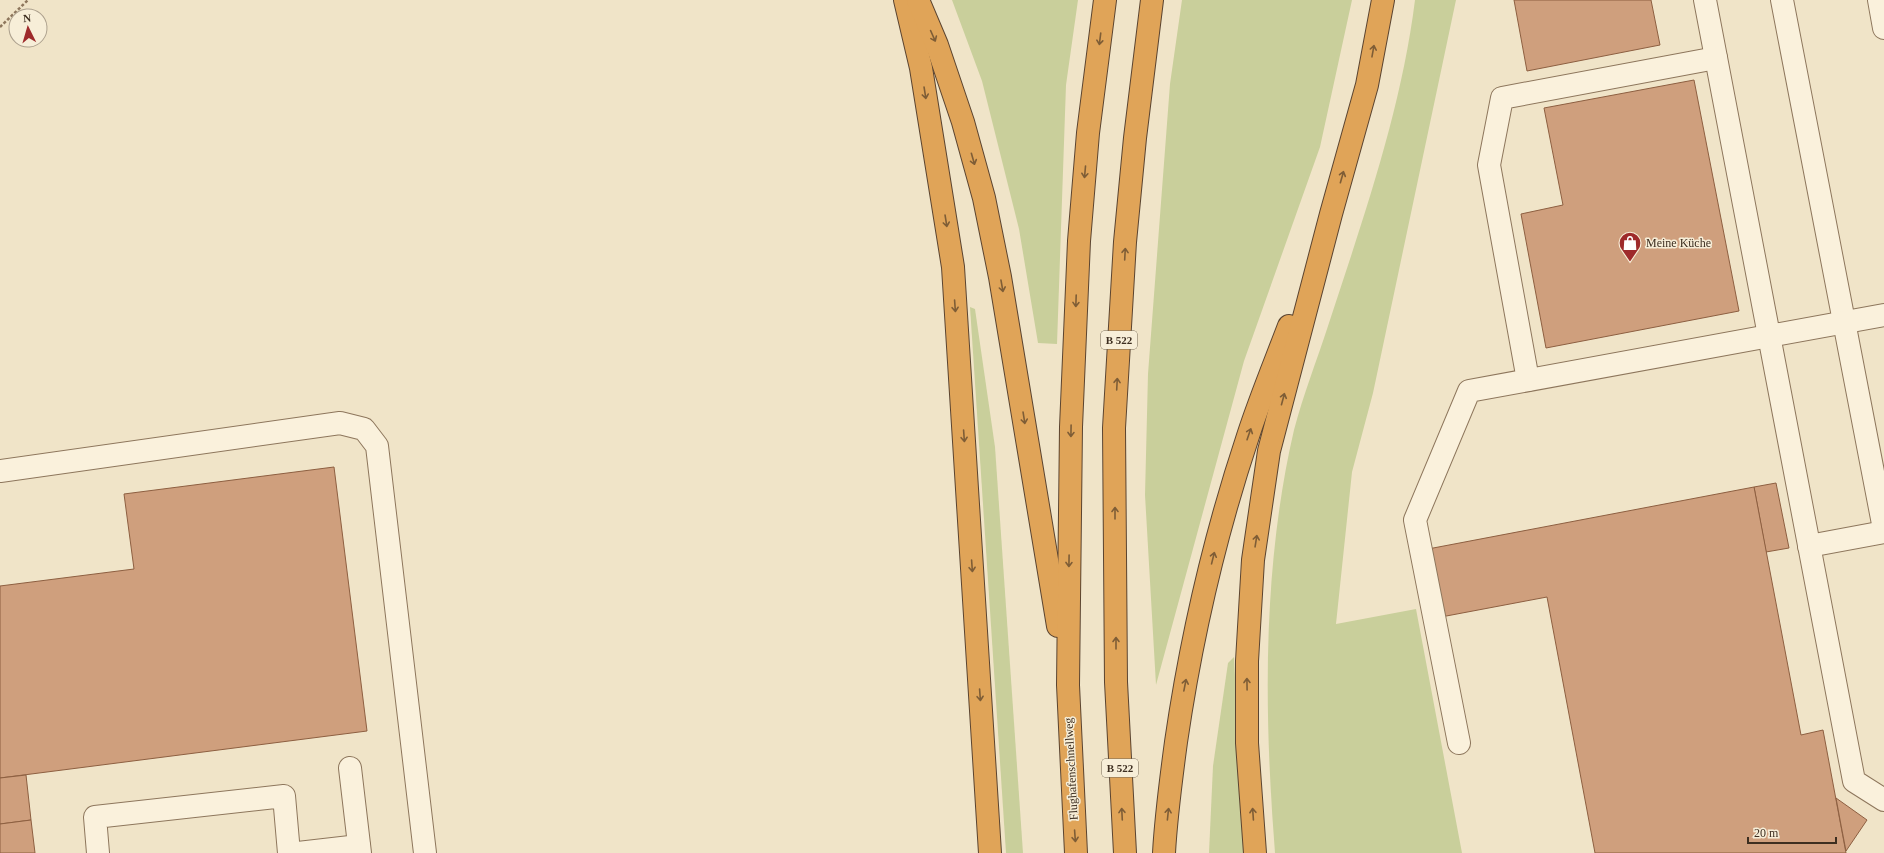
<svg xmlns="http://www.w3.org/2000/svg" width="1884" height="853" viewBox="0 0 1884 853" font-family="'Times New Roman',serif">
	<rect width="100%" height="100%" fill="#f0e4c8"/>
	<g fill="#c9cf9b">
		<path d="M952 0H1078L1066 85 1057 344 1038 343 1019 229 982 81Z"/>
		<path d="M1182 0H1352L1320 147 1244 361 1156 685 1145 495 1148 374 1170 84Z"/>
		<path d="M1415 0H1456L1373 393 1352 472 1336 624 1416 609 1462 853H1275C1264 713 1262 568 1294 430 1303 395 1317 360 1328 326 1363 219 1401 112 1415 0Z"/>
		<path d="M970 307 975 309 995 447 1023 853H1006Z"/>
		<path d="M1234 657 1244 853H1209L1213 766 1228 663Z"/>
	</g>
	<g fill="#cf9f7d" stroke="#8d5f41">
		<path d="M1514 0H1651L1660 45 1527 71Z"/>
		<path d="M1694 80 1739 311 1546 348 1521 214 1563 205 1544 108Z"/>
		<path d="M334 467 367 731 0 778V586L134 569 124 494Z"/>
		<path d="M1776 483 1789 548 1766 552 1754 487Z"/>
		<path d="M1754 487 1801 735 1823 730 1846 853H1595L1547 597 1441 617 1428 549Z"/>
		<path d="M26 775 31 820 0 824V778Z"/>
		<path d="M1836 798 1867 820 1846 851 1841 825Z"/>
		<path d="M31 820 35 853H0V824Z"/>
	</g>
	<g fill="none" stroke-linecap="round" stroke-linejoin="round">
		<g stroke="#8d765c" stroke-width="24">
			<g id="minor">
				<path d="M1705 0 1854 781 1884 800"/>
				<path d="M1782 0 1884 529"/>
				<path d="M1879 0 1884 28"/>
				<path d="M1528 380 1489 165 1502 98 1716 58"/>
				<path d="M0 471 340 423 364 429 377 446 425 853"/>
				<path d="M1809 546 1884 532"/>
				<path d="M1459 743 1415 520 1469 391 1884 315"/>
				<path d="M350 768 360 853"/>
				<path d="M98 853 95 817 284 796 289 853"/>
				<path d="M298 853 359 846"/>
			</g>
		</g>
		<g stroke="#5b4430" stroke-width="24">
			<g id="highway">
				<path d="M905 0 921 68 953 267 990 853"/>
				<path d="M918 0 937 45 963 122 984 198 1000 277 1058 626"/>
				<path d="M1076 853 1068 685 1071 427 1079 241 1088 133 1105 0"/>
				<path d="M1125 853 1116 682 1114 428 1125 242 1135 138 1152 0"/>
				<path d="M1164 853C1166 816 1171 779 1176 742 1191 639 1215 535 1248 436 1260 399 1275 363 1289 326"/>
				<path d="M1255 853 1247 743V661L1253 560 1269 451 1331 214 1367 85 1383 0"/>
			</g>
		</g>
		<path stroke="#8d765c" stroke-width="2.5" stroke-dasharray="3 2" stroke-linecap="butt" d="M0 27 28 0"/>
		<use href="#minor" stroke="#faf1dc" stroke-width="22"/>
		<use href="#highway" stroke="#e0a458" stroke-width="22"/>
	</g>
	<defs><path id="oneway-shaft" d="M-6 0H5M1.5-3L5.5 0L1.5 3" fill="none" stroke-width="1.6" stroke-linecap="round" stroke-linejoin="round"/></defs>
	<g stroke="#7e5d36">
		<use href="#oneway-shaft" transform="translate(933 36) rotate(66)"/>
		<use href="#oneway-shaft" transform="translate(1100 39) rotate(97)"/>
		<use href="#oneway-shaft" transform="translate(1373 51) rotate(-80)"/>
		<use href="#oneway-shaft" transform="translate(925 93) rotate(81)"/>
		<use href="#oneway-shaft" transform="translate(973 159) rotate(74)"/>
		<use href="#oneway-shaft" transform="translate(1085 172) rotate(95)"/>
		<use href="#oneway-shaft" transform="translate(1342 177) rotate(-74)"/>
		<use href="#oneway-shaft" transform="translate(946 221) rotate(81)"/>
		<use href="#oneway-shaft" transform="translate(1125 254) rotate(-87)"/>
		<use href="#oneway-shaft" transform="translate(1002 286) rotate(80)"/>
		<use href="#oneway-shaft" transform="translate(1076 301) rotate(92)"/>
		<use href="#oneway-shaft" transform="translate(955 306) rotate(86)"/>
		<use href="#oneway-shaft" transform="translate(1117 384) rotate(-87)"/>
		<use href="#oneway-shaft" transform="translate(1283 399) rotate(-75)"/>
		<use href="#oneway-shaft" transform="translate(1024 418) rotate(81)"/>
		<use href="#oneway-shaft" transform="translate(1071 431) rotate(91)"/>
		<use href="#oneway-shaft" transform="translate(1249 434) rotate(-71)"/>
		<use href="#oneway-shaft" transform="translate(964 436) rotate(86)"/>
		<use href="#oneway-shaft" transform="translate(1115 513) rotate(-90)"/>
		<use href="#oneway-shaft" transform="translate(1256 541) rotate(-81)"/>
		<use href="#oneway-shaft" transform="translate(1213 558) rotate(-76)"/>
		<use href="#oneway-shaft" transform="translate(1069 561) rotate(91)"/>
		<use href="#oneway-shaft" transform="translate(972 566) rotate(86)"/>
		<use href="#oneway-shaft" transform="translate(1116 643) rotate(-90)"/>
		<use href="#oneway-shaft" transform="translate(1247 684) rotate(-91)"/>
		<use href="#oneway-shaft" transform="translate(1185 685) rotate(-79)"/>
		<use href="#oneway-shaft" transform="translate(980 695) rotate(86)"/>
		<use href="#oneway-shaft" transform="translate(1122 814) rotate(-93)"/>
		<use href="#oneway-shaft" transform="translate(1168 814) rotate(-84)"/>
		<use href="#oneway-shaft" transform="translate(1253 814) rotate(-94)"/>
		<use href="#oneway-shaft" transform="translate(1075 836) rotate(86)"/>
	</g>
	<defs>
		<g id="shop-pin" transform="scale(1.15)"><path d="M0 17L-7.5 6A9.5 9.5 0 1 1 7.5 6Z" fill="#9e2a2b" stroke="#f7eed8"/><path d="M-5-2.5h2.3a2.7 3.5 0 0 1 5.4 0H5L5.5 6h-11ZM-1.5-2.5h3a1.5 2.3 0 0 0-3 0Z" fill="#fff"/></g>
	</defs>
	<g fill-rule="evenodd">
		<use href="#shop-pin" x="1630" y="243"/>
	</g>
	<g text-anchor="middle" stroke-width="3" stroke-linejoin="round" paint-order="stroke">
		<g fill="#f7eed8" stroke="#756857" stroke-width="1">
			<rect x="1101" y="331" width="36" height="18" rx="3"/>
			<rect x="1102" y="759" width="36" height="18" rx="3"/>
		</g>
		<g font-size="11" font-weight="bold" fill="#3d2e20">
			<text x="1119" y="344">B 522</text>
			<text x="1120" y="772">B 522</text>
		</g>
		<g font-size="12" fill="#3d2e20" stroke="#f7eed8" text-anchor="start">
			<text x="1646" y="247">Meine Küche</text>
		</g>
		<g font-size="12" fill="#3d2e20" stroke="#f7eed8">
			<text transform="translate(1071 769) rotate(-93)" y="4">Flughafenschnellweg</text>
		</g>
	</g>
	<g transform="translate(28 28) rotate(355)"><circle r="19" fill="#f7eed8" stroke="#ada18e"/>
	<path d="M0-3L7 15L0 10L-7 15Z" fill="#9e2a2b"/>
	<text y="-6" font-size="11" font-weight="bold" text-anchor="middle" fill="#3d2e20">N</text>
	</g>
	<path d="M1748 837v6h88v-6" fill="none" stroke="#3d2e20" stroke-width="2"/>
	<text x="1754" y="837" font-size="12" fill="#3d2e20" stroke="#f7eed8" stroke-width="3" paint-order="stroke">20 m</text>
</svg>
